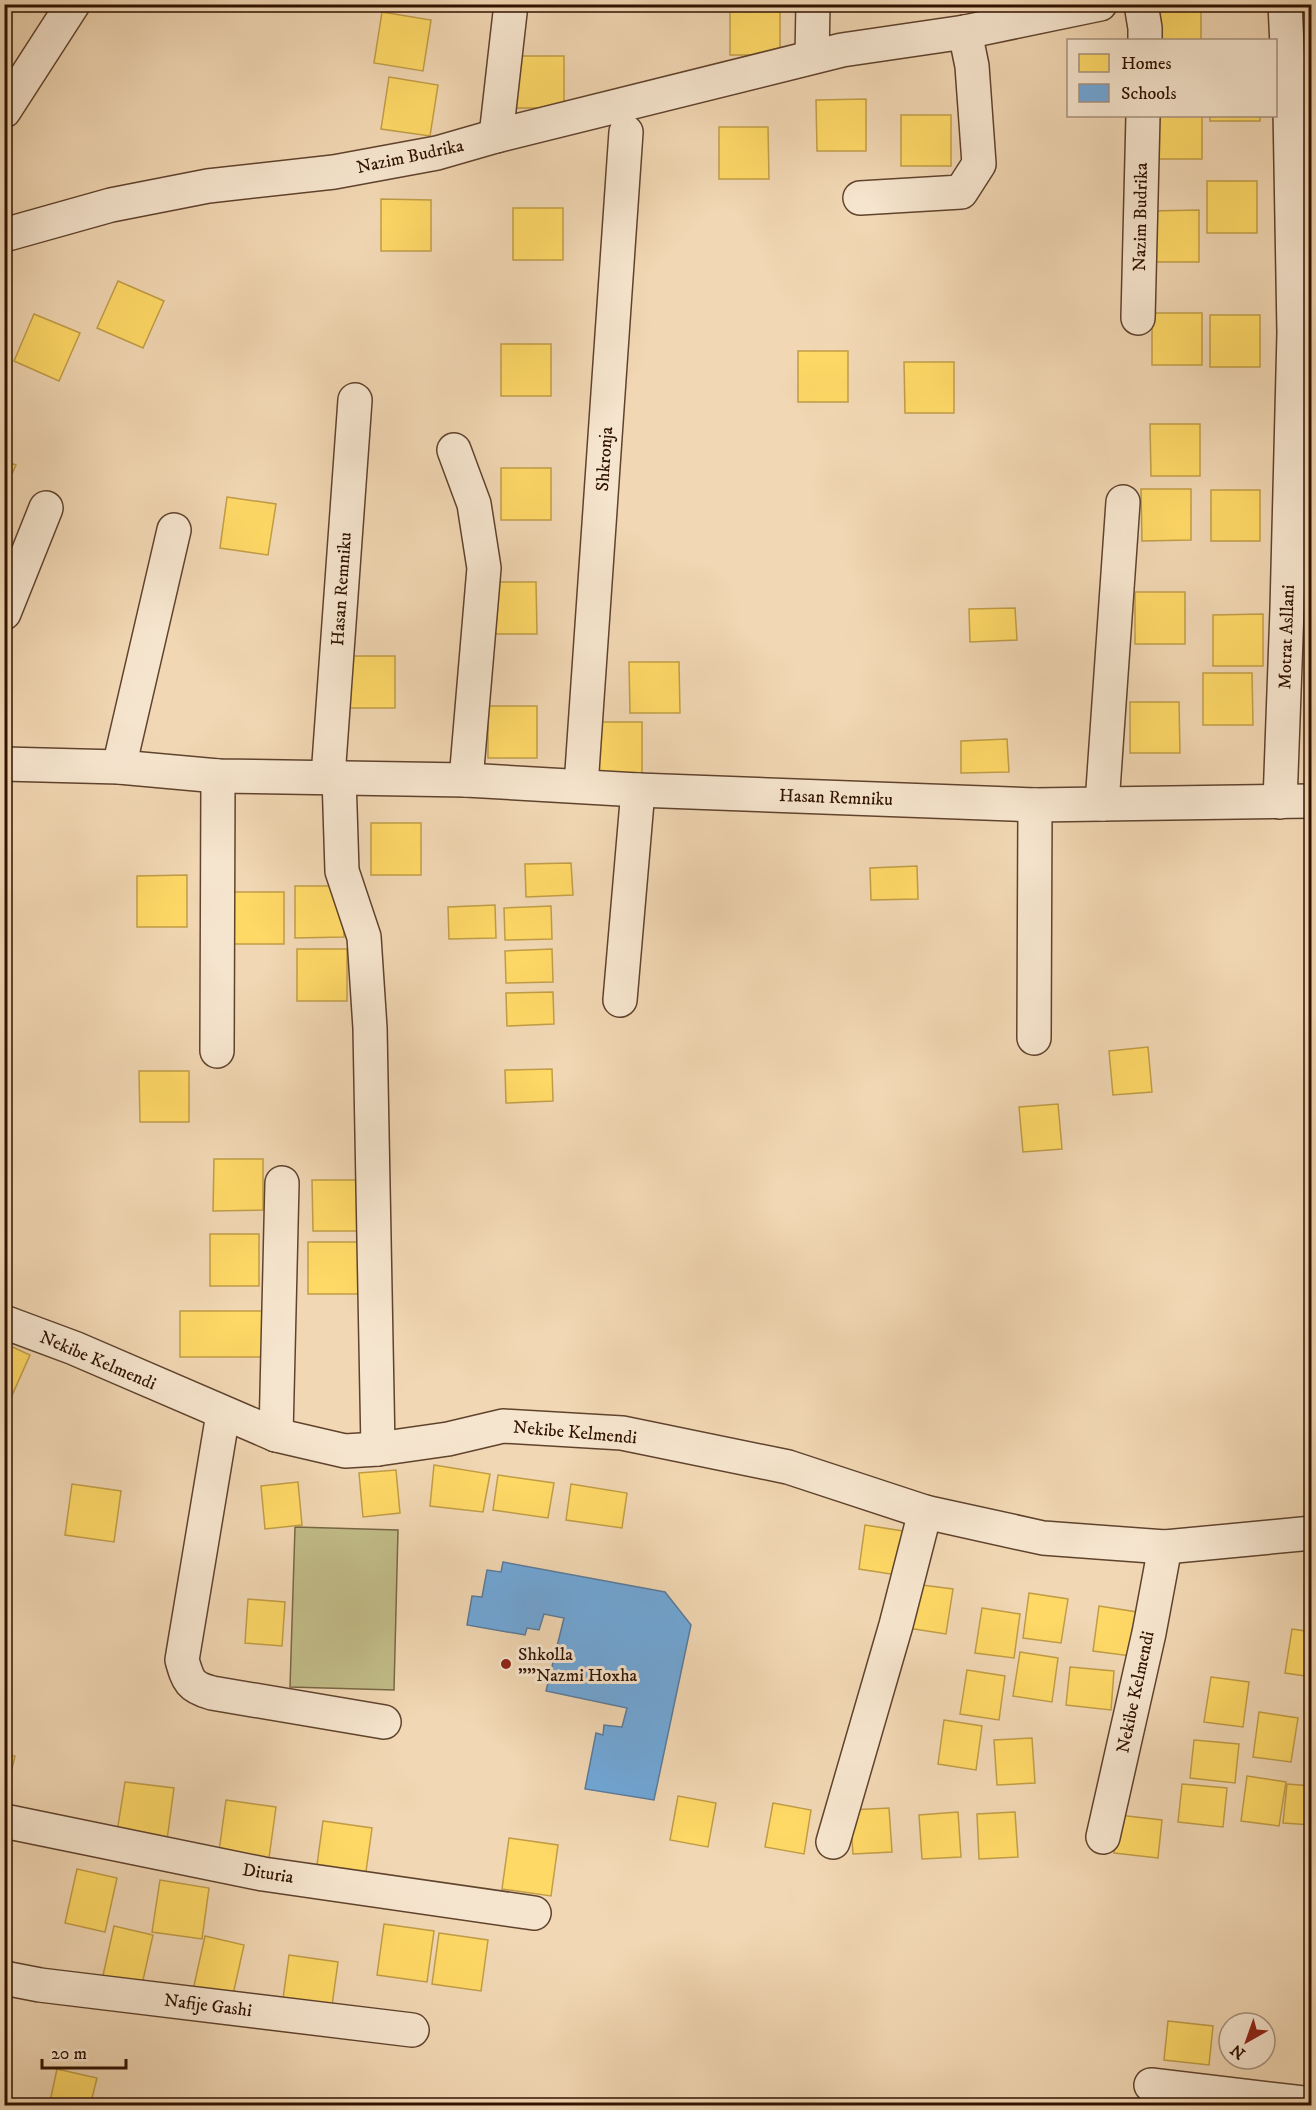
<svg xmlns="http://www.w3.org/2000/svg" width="1316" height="2110" viewBox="0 0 1316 2110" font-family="'IM FELL DW Pica',serif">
	<rect width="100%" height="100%" fill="#f1d7b3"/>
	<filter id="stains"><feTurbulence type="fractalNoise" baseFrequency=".00333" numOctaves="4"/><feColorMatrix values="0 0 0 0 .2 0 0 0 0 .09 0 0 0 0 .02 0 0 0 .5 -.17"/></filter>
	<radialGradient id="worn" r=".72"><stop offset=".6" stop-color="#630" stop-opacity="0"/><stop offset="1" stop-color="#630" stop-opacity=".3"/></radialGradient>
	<path fill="#c1bc88" stroke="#786744" stroke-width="1.5" d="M295 1527 398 1530 394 1690 290 1687Z"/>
	<g fill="#ffd966" stroke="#c19d47" stroke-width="1.5">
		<rect x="521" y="4" width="49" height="6"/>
		<rect x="730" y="4" width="50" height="51"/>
		<path d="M1201 10V40H1152V11Z"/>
		<path d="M382 12 431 20 423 71 374 63Z"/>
		<rect x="514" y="56" width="50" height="52"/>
		<path d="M389 77 438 85 430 136 381 129Z"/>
		<path d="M866 99V151H817L816 100Z"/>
		<rect x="901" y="115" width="50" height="51"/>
		<rect x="1152" y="116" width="50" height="43"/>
		<rect x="1210" y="116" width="50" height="5"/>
		<path d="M719 127H768L769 179H719Z"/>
		<rect x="1207" y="181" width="50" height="52"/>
		<path d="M381 199 431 200V251H381Z"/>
		<rect x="513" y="208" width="50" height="52"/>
		<path d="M1199 210V262H1150V211Z"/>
		<path d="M118 281 164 301 143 348 97 328Z"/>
		<path d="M1304 303H1312V355H1305Z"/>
		<rect x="1152" y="313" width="50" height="52"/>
		<path d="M34 314 80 333 59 381 14 361Z"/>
		<rect x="1210" y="315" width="50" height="52"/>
		<rect x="501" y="344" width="50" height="52"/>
		<rect x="798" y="351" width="50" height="51"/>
		<path d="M904 362H954V413H905Z"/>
		<path d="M1150 424H1200V476H1151Z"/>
		<path d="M4 461 16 465 4 491Z"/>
		<rect x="501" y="468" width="50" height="52"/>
		<path d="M1141 489H1191V540L1142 541Z"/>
		<rect x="1211" y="490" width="49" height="51"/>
		<path d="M227 497 276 504 268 555 220 548Z"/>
		<path d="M487 582H536L537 634H487Z"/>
		<rect x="1135" y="592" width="50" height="52"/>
		<rect x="1300" y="596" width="12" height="51"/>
		<path d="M1015 608 1017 640 970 642 969 609Z"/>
		<path d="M1263 614V666H1213V615Z"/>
		<rect x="345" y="656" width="50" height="52"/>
		<path d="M629 662H679L680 713H630Z"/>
		<path d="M1203 673H1252L1253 725H1203Z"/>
		<path d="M1130 702H1179L1180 753H1130Z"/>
		<rect x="488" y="706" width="49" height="52"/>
		<path d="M592 722H642V773L593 774Z"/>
		<path d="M1007 739 1009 772 961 773V741Z"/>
		<rect x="371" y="823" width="50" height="52"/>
		<path d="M571 863 573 895 526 897 525 864Z"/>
		<path d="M917 866 918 899 871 900 870 868Z"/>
		<path d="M187 875V927H137V876Z"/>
		<path d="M295 886H344V937L295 938Z"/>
		<rect x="234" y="892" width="50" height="52"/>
		<path d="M495 905 496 938 449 939 448 907Z"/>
		<path d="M551 906 552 939 505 940 504 908Z"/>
		<rect x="297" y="949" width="50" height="52"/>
		<path d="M552 949 553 982 506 983 505 951Z"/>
		<path d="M553 992 554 1024 507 1026 506 993Z"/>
		<path d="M1148 1047 1152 1092 1113 1095 1109 1051Z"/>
		<path d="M552 1069 553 1101 506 1103 505 1070Z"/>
		<path d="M139 1071H189V1122H140Z"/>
		<path d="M1058 1104 1062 1149 1023 1152 1019 1107Z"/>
		<path d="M214 1159H263V1210L213 1211Z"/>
		<path d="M312 1180H362V1231H313Z"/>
		<rect x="210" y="1234" width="49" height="52"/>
		<rect x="308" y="1242" width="50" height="52"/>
		<rect x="180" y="1311" width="82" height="46"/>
		<path d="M4 1343 30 1355 9 1402 4 1400Z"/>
		<path d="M434 1465 490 1474 483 1512 430 1506Z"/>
		<path d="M396 1470 400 1513 363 1517 359 1473Z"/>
		<path d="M498 1475 554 1483 548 1518 493 1510Z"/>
		<path d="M298 1482 302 1525 265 1529 261 1486Z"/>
		<path d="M72 1484 121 1491 114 1542 65 1535Z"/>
		<path d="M571 1484 627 1493 622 1528 566 1520Z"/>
		<path d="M865 1525 903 1531 897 1575 859 1569Z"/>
		<path d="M914 1584 953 1589 946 1634 908 1628Z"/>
		<path d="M1029 1593 1068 1599 1061 1643 1023 1638Z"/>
		<path d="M248 1599 285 1602 282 1646 245 1643Z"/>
		<path d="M1099 1606 1137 1612 1131 1656 1093 1651Z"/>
		<path d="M982 1608 1020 1614 1014 1658 975 1653Z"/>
		<path d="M1292 1629 1312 1632V1677L1285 1673Z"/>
		<path d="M1020 1652 1058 1658 1052 1702 1013 1696Z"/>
		<path d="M1070 1667 1114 1671 1111 1710 1066 1705Z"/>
		<path d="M967 1670 1005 1676 999 1720 960 1714Z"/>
		<path d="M1211 1677 1249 1682 1243 1727 1204 1722Z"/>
		<path d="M1259 1712 1298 1718 1291 1762 1253 1757Z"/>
		<path d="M944 1720 982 1726 976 1770 938 1764Z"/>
		<path d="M1032 1738 1035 1783 997 1785 994 1740Z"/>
		<path d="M1194 1740 1239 1744 1235 1783 1190 1778Z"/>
		<path d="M4 1754 15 1756 4 1802Z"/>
		<path d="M1247 1776 1286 1782 1279 1826 1241 1821Z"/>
		<path d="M125 1782 174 1788 167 1840 117 1832Z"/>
		<path d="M1182 1784 1227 1788 1223 1827 1178 1822Z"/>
		<path d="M1287 1784 1312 1786V1825L1283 1823Z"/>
		<path d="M678 1796 716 1803 708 1847 670 1840Z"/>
		<path d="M226 1800 276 1807 269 1858 219 1851Z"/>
		<path d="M773 1803 811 1810 804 1854 765 1847Z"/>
		<path d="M889 1808 892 1852 853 1854 850 1810Z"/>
		<path d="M958 1812 961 1857 922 1859 919 1815Z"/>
		<path d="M1015 1812 1018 1857 979 1859 977 1814Z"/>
		<path d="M1118 1815 1162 1820 1158 1858 1114 1853Z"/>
		<path d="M323 1821 372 1828 365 1879 316 1872Z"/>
		<path d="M509 1838 558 1845 551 1896 502 1889Z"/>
		<path d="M77 1869 117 1878 105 1932 65 1923Z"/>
		<path d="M160 1880 209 1888 202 1939 152 1932Z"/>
		<path d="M384 1924 434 1931 427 1982 377 1975Z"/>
		<path d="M114 1926 153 1935 141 1989 102 1980Z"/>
		<path d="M439 1933 488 1940 481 1991 432 1984Z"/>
		<path d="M205 1936 244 1945 232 1999 193 1990Z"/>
		<path d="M289 1955 338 1962 331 2013 282 2006Z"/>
		<path d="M1168 2021 1213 2026 1209 2065 1164 2060Z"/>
		<path d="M57 2069 97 2078 90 2106H49Z"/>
		<path d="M309 2101 330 2106H308Z"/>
	</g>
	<path fill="#6fa8dc" stroke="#5c7b9a" stroke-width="1.5" d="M503 1562 665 1592 691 1625 654 1800 585 1789 596 1733 603 1735 604 1725 622 1727 627 1708 546 1691 564 1618 544 1614 539 1630 527 1628 525 1635 467 1625 472 1596 482 1597 487 1570 501 1572Z"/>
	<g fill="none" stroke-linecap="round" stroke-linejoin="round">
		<g stroke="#60432d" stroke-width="36">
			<g id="minor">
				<path d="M1141 4 1145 28V40"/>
				<path d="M812 57 813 4"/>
				<path d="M4 111 73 4"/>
				<path d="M496 136 511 4"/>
				<path d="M860 198 961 192 979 164 972 66 965 32"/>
				<path d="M4 235 111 205 208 186 334 172 437 153 496 136 842 50 965 32 1100 4"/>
				<path d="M1138 318 1143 116"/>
				<path d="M454 450 474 504 484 568 466 780"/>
				<path d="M4 613 46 508"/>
				<path d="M4 764 119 767 218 776 466 780 638 790 1035 805 1312 801"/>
				<path d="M119 767 174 530"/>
				<path d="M328 777 355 400"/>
				<path d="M339 777 342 871 364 937 370 1028 378 1449"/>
				<path d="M581 786 626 132"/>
				<path d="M1280 802 1287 609 1294 333 1290 109 1285 4"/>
				<path d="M1102 804 1123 502"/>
				<path d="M620 1000 638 790"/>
				<path d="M1034 1038 1035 805"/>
				<path d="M217 1051 218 776"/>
				<path d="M4 1322 74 1348 276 1435 345 1451 378 1449 448 1439 503 1426 622 1433 788 1467 925 1512 1043 1538 1165 1547 1312 1533"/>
				<path d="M223 1414 182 1660C188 1681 190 1687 212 1693L384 1722"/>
				<path d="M276 1435 282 1183"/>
				<path d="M4 1821 263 1874 534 1913"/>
				<path d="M1103 1837 1149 1633 1165 1547"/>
				<path d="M833 1842 896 1625 925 1512"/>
				<path d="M4 1978 40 1985 412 2030"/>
				<path d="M1151 2085 1312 2104"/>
			</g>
		</g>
		<use href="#minor" stroke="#f6e5ce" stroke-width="33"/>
	</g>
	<circle fill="#8f2418" stroke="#f6e5ce" stroke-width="2" cx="506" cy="1664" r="6"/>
	<g text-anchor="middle" stroke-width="6" stroke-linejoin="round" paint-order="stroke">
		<g font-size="18" fill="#301200" stroke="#f6e5ce">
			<text transform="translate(410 156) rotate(-12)" y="6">Nazim Budrika</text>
			<text transform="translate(1140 217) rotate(-89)" y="6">Nazim Budrika</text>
			<text transform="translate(604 459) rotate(-86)" y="6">Shkronja</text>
			<text transform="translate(341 589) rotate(-86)" y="6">Hasan Remniku</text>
			<text transform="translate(1286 637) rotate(-88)" y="6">Motrat Asllani</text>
			<text transform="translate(836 797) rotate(2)" y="6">Hasan Remniku</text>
			<text transform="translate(98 1360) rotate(23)" y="6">Nekibe Kelmendi</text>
			<text transform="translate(575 1432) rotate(5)" y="6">Nekibe Kelmendi</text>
			<text transform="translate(1135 1692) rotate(-78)" y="6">Nekibe Kelmendi</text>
			<text transform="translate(268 1873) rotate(9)" y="6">Dituria</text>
			<text transform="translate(208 2005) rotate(7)" y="6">Nafije Gashi</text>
		</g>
		<g font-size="18" fill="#301200" stroke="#f6e5ce" text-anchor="start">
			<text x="518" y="1660">Shkolla<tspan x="518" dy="21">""Nazmi Hoxha</tspan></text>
		</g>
	</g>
	<rect width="1316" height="2110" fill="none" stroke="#f1d7b3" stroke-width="24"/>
	<rect x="6" y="6" width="1304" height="2098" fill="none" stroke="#301200" stroke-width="3"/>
	<rect x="12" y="12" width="1292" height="2086" fill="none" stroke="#301200" stroke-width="1.5"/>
	<rect x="1067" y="39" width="210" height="78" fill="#f6e5ce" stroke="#a7917c" stroke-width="1.5"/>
	<rect x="1079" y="54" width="30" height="18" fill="#ffd966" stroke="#a7917c" stroke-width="1.5"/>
	<text x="1121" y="69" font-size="18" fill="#301200">Homes</text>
	<rect x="1079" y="84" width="30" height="18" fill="#6fa8dc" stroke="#a7917c" stroke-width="1.5"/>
	<text x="1121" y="99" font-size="18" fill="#301200">Schools</text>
	<g transform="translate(1247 2041) rotate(220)"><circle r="28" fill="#f6e5ce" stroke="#a7917c" stroke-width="1.5"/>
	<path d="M0-4.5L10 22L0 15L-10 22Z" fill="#8f2418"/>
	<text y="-9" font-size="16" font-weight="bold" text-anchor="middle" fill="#301200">N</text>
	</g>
	<path d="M42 2059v9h84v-9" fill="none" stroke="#301200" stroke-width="3"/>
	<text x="51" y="2059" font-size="18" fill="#301200" stroke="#f6e5ce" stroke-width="4.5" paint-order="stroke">20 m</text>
	<rect width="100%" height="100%" filter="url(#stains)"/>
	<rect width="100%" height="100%" fill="url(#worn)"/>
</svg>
